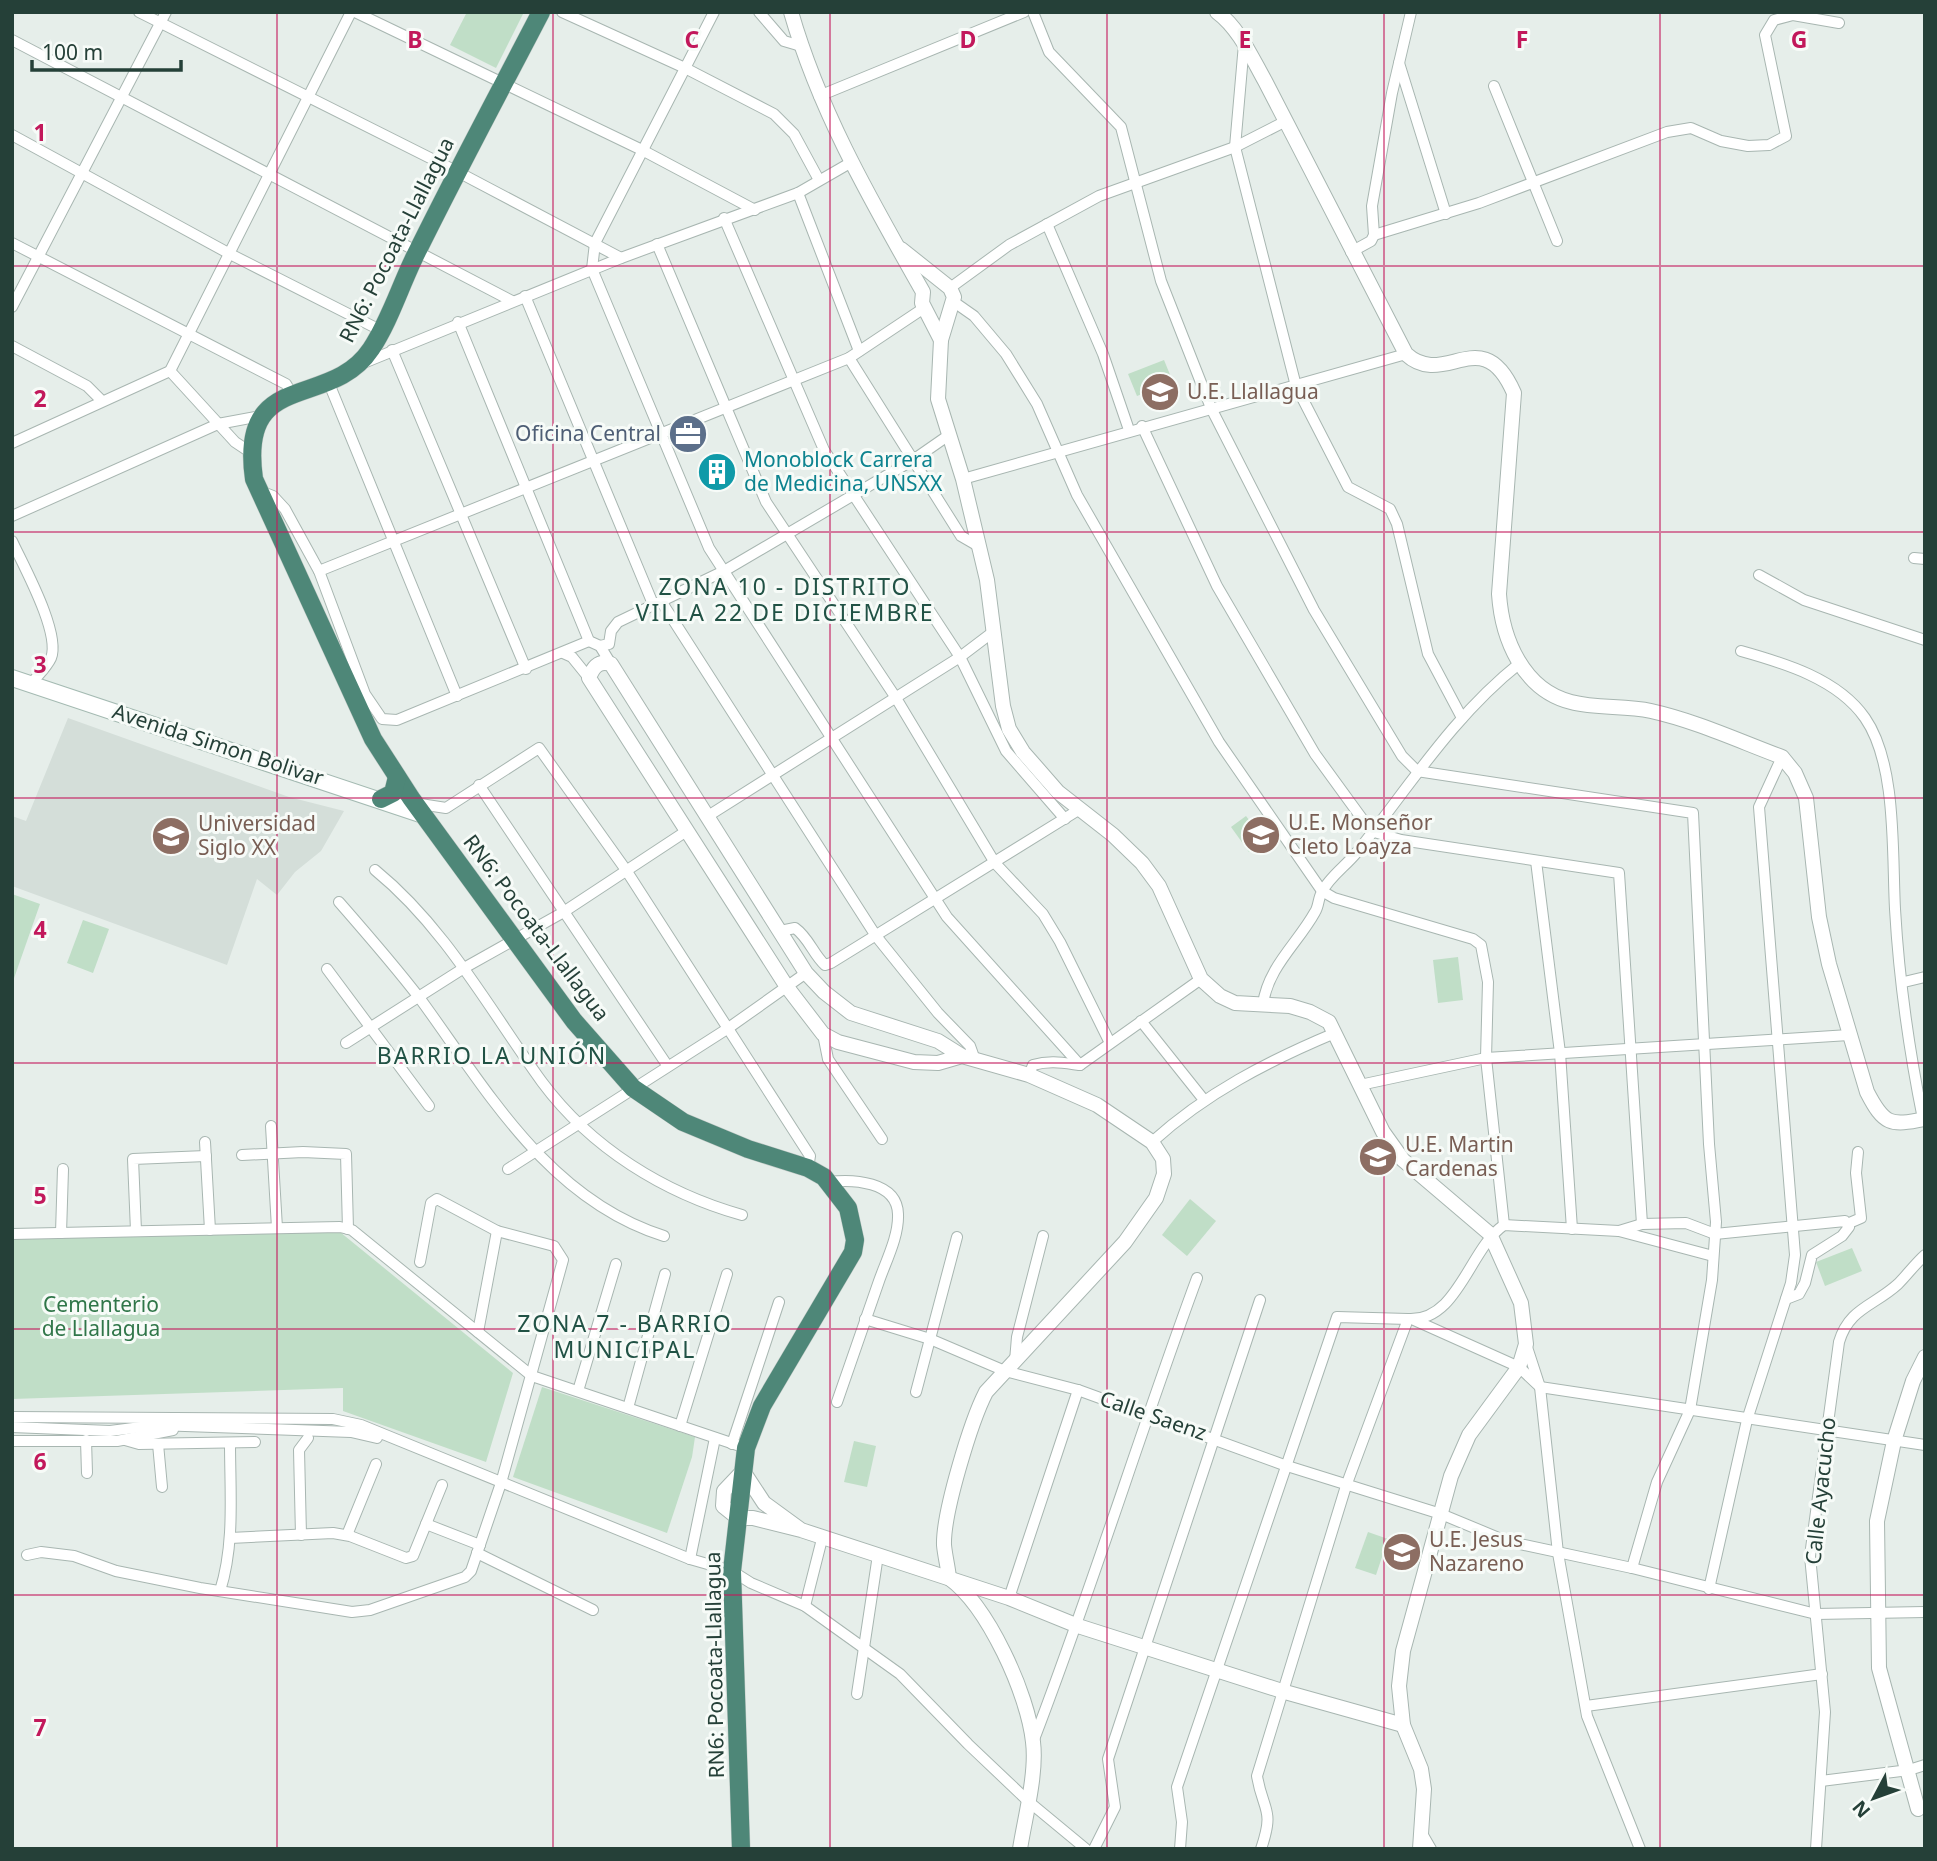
<svg xmlns="http://www.w3.org/2000/svg" width="1937" height="1861" viewBox="0 0 1937 1861" font-family="'Noto Sans',sans-serif">
	<rect width="100%" height="100%" fill="#e6eeea"/>
	<path fill="#d4ded9" d="M68 718 289 797 344 811 321 851 295 872 277 895 257 879 227 965 12 886V816L26 821Z"/>
	<g fill="#c0dec7">
		<path d="M467 12H524L496 68 450 45Z"/>
		<path d="M1164 360 1173 382 1137 396 1128 374Z"/>
		<path d="M1246 816 1265 841 1249 852 1231 827Z"/>
		<path d="M12 894 40 904 12 984Z"/>
		<path d="M83 920 109 929 93 973 67 963Z"/>
		<path d="M1458 957 1463 1000 1438 1003 1433 960Z"/>
		<path d="M1190 1199 1216 1221 1187 1256 1162 1235Z"/>
		<path d="M340 1232 513 1373 486 1462 343 1411V1388L12 1399V1239Z"/>
		<path d="M1852 1248 1862 1271 1825 1286 1816 1262Z"/>
		<path d="M542 1387 695 1437 692 1457 667 1533 513 1477Z"/>
		<path d="M854 1441 876 1446 867 1487 844 1482Z"/>
		<path d="M1368 1532 1388 1539 1376 1575 1355 1568Z"/>
	</g>
	<g fill="none" stroke-linecap="round" stroke-linejoin="round">
		<g stroke="#a8b6b1" stroke-width="12">
			<g id="minor">
				<path d="M139 12 458 172 621 258"/>
				<path d="M355 12 642 150 755 210"/>
				<path d="M562 12 685 68 774 114 794 134 819 180"/>
				<path d="M714 12 595 243 592 269 709 548 947 917 1080 1065"/>
				<path d="M759 12 784 41 801 46"/>
				<path d="M1033 12 1049 52 1121 127 1161 281 1211 408 1314 610 1402 756 1417 771 1693 813 1709 1144 1716 1222 1712 1280 1690 1410 1657 1482 1632 1568"/>
				<path d="M12 40 512 301"/>
				<path d="M1244 44 1235 147 1296 386 1348 487 1390 509 1397 524 1428 654 1462 718"/>
				<path d="M1399 63 1446 214"/>
				<path d="M1494 86 1557 241"/>
				<path d="M819 96 1024 12"/>
				<path d="M12 135 230 254 380 330"/>
				<path d="M798 193 859 351"/>
				<path d="M724 218 824 450 960 657 1006 751 1065 819"/>
				<path d="M1047 224 1103 354 1129 430"/>
				<path d="M1374 235 1479 203 1667 132 1691 128 1721 141 1748 146 1769 145 1786 136 1765 35 1774 20 1793 15 1839 23"/>
				<path d="M12 243 286 384 292 394"/>
				<path d="M657 244 766 502 896 698 995 863 1043 914 1060 942 1110 1043"/>
				<path d="M1351 252 1371 241 1374 235 1372 206 1392 93 1411 12"/>
				<path d="M950 288 1009 245 1099 196 1235 147 1286 121"/>
				<path d="M525 296 653 604"/>
				<path d="M954 302 974 316 1006 354 1037 404 1077 495 1219 742 1322 891 1334 898 1473 939 1481 945 1488 982 1486 1058 1504 1225"/>
				<path d="M12 307 166 12"/>
				<path d="M458 322 589 641 600 646 611 664"/>
				<path d="M12 346 87 386 102 401"/>
				<path d="M392 350 526 669"/>
				<path d="M849 358 961 536 980 547"/>
				<path d="M361 364 621 258 798 193 850 163"/>
				<path d="M170 371 235 442 250 452"/>
				<path d="M328 381 457 696"/>
				<path d="M1142 426 1217 586 1315 754 1371 831 1401 840 1619 873 1642 1224"/>
				<path d="M12 443 170 371 351 12"/>
				<path d="M963 479 1406 354"/>
				<path d="M260 491 273 496 285 509 319 571 365 694 382 719 397 720 589 641"/>
				<path d="M12 516 218 424 261 416"/>
				<path d="M12 541C23 565 61 633 51 658 47 667 37 676 31 684"/>
				<path d="M1914 558 1925 559"/>
				<path d="M319 571 849 358 924 308"/>
				<path d="M1759 575 1804 600 1925 640"/>
				<path d="M661 601 876 936 938 1013 970 1046 975 1060"/>
				<path d="M600 646 609 644 611 631 618 622 724 571 913 460 949 435"/>
				<path d="M1741 651C1784 663 1838 679 1865 718 1897 764 1892 853 1895 909 1899 979 1909 1050 1923 1119"/>
				<path d="M563 653 572 657 589 678"/>
				<path d="M479 785 667 1065"/>
				<path d="M414 803 446 808 539 748 626 870 810 1156 808 1168"/>
				<path d="M708 816 960 657 993 632"/>
				<path d="M1536 861 1560 1053 1572 1229"/>
				<path d="M375 870C446 928 489 1009 542 1082 591 1148 664 1193 742 1215"/>
				<path d="M339 902C367 934 395 966 421 1000 488 1092 549 1200 664 1236"/>
				<path d="M780 931 795 928C809 938 813 954 825 965L831 963 1080 809"/>
				<path d="M327 969 429 1106"/>
				<path d="M1904 982 1925 977"/>
				<path d="M1263 1004C1268 967 1298 943 1315 912 1319 906 1318 898 1322 892 1329 877 1347 865 1357 852 1409 787 1453 716 1520 663"/>
				<path d="M1141 1021 1204 1100"/>
				<path d="M823 1034 828 1059 882 1139"/>
				<path d="M346 1043 464 968 562 913 685 832"/>
				<path d="M1029 1075 1033 1065C1050 1060 1064 1063 1080 1065L1201 979"/>
				<path d="M1360 1085 1486 1058 1849 1035"/>
				<path d="M271 1126 277 1228"/>
				<path d="M205 1142 210 1230"/>
				<path d="M1152 1142C1206 1093 1268 1061 1335 1033"/>
				<path d="M242 1155 303 1152 346 1154 348 1229"/>
				<path d="M508 1169 727 1029 806 973"/>
				<path d="M829 1182C852 1179 897 1181 898 1214 899 1236 886 1261 879 1281 865 1321 851 1362 837 1402"/>
				<path d="M1847 1224 1861 1218 1856 1173 1858 1152"/>
				<path d="M136 1231 133 1159 206 1156"/>
				<path d="M1619 1231 1713 1256"/>
				<path d="M61 1233 63 1169"/>
				<path d="M12 1234 340 1227 352 1230 532 1376 746 1448"/>
				<path d="M865 1319 930 1339 1005 1371 1078 1390 1284 1465 1441 1514 1506 1541 1632 1568 1816 1614 1925 1612"/>
				<path d="M1414 1320 1519 1367 1540 1387 1925 1445"/>
				<path d="M478 1332 497 1231"/>
				<path d="M1526 1344 1540 1387 1558 1553 1587 1716 1640 1849"/>
				<path d="M1015 1361 1017 1337 1043 1236"/>
				<path d="M578 1391 616 1264"/>
				<path d="M916 1392 957 1237"/>
				<path d="M628 1408 665 1274"/>
				<path d="M12 1417 333 1419 361 1425 690 1559 732 1571 751 1583 805 1606 900 1674 968 1744 1028 1801 1086 1849"/>
				<path d="M680 1426 727 1274"/>
				<path d="M12 1427 110 1431 157 1425 351 1432 377 1438"/>
				<path d="M86 1440 87 1473"/>
				<path d="M125 1440 139 1444 255 1442"/>
				<path d="M12 1441H117L173 1430"/>
				<path d="M158 1444 162 1487"/>
				<path d="M732 1444 779 1302"/>
				<path d="M426 1524 480 1545"/>
				<path d="M301 1535 299 1450 308 1438"/>
				<path d="M347 1535 376 1464"/>
				<path d="M230 1538 333 1533 350 1536 406 1558 413 1556 442 1485"/>
				<path d="M477 1553 593 1610"/>
				<path d="M27 1555 41 1552 74 1556 116 1571 200 1588 352 1612 370 1610 465 1577 471 1571 501 1483 563 1260 554 1246 497 1231 437 1199 431 1203 420 1262"/>
				<path d="M690 1559 715 1438"/>
				<path d="M1709 1589 1747 1420 1791 1283 1795 1255 1759 807 1782 757"/>
				<path d="M220 1591C235 1544 230 1492 230 1443"/>
				<path d="M1009 1598 1078 1390"/>
				<path d="M805 1606 822 1539"/>
				<path d="M857 1694 878 1555"/>
				<path d="M1586 1706 1822 1674"/>
				<path d="M1033 1742C1092 1589 1140 1432 1197 1278"/>
				<path d="M1821 1781 1909 1770 1925 1765"/>
				<path d="M1420 1830 1431 1849"/>
				<path d="M1094 1849 1115 1807 1108 1759 1260 1300"/>
				<path d="M1180 1849 1182 1822 1177 1787 1337 1317 1408 1319"/>
				<path d="M1261 1849C1275 1808 1263 1812 1257 1776L1346 1486 1408 1319C1458 1322 1469 1249 1504 1225L1619 1231 1642 1224 1686 1223 1715 1234 1845 1221 1849 1227 1842 1236 1812 1255 1805 1283 1799 1294 1786 1299"/>
				<path d="M1816 1849 1825 1712 1810 1556 1839 1342C1849 1308 1874 1306 1898 1284 1907 1275 1915 1264 1925 1255"/>
			</g>
		</g>
		<g stroke="#a8b6b1" stroke-width="16">
			<g id="tertiary">
				<path d="M791 12C820 113 872 202 923 292L922 303 941 340"/>
				<path d="M1217 12C1239 28 1252 58 1265 81L1406 354C1445 390 1482 320 1514 393L1499 594C1502 639 1523 690 1571 702 1597 709 1625 705 1651 711 1696 721 1739 741 1782 757L1795 773 1806 798 1819 917 1829 964 1867 1092C1884 1125 1890 1126 1925 1119"/>
				<path d="M901 249 950 288 954 297 941 340 938 399 963 479 987 580 1003 706 1009 729 1023 752 1058 792 1113 835 1142 863 1159 886 1201 979 1220 996 1235 1003 1290 1006 1310 1012 1329 1022 1383 1132 1403 1160 1490 1234 1521 1303 1526 1344 1519 1367 1469 1435 1451 1476 1403 1651 1399 1686 1403 1725 1421 1769 1424 1789 1420 1849"/>
				<path d="M962 1056 938 1063 914 1062 838 1042 823 1034 787 987 589 678C593 667 599 660 611 664L806 973 824 992 851 1013 938 1041 962 1056 1029 1075 1097 1105 1152 1142 1163 1159 1164 1174 1156 1198 1125 1242 986 1392C971 1421 943 1513 944 1545 945 1556 948 1567 949 1578 988 1606 1028 1694 1033 1742 1037 1773 1025 1817 1020 1849"/>
				<path d="M801 1530 764 1503 743 1471 724 1491 723 1506 738 1518H753L801 1530 1009 1598 1078 1626 1285 1692 1403 1725"/>
				<path d="M1918 1809 1879 1668 1877 1521 1894 1441 1913 1381 1925 1357"/>
			</g>
		</g>
		<g stroke="#a4bab2" stroke-width="18">
			<path id="secondary" d="M12 678 423 815"/>
		</g>
		<g stroke="#c2cac7" stroke-width="19">
			<g id="trunk">
				<path d="M541 12C500 91 458 169 419 248 402 280 391 319 371 349 330 411 238 367 254 479L373 739 411 798 574 1021 633 1088 683 1122 748 1149 808 1168 824 1177 848 1208 855 1240 853 1252 762 1406 746 1448 732 1571 741 1849"/>
				<path d="M381 799 393 793 397 777"/>
			</g>
		</g>
		<use href="#minor" stroke="#fff" stroke-width="10"/>
		<use href="#tertiary" stroke="#fff" stroke-width="14"/>
		<use href="#secondary" stroke="#fff" stroke-width="16"/>
		<use href="#trunk" stroke="#4e8778" stroke-width="18"/>
	</g>
	<path fill="none" stroke="#c2185b" stroke-width="2" stroke-opacity="0.55" d="M277 12V1849M553 12V1849M830 12V1849M1107 12V1849M1384 12V1849M1660 12V1849M12 266H1925M12 532H1925M12 798H1925M12 1063H1925M12 1329H1925M12 1595H1925"/>
	<defs>
		<g id="school-disc" transform="scale(2.0125)"><circle r="9.5" fill="#8d6e63" stroke="#f7fbf8"/><path d="M0-5L7-2L0 1L-7-2ZM-4 1L0 2.5L4 1V4Q0 6-4 4Z" fill="#fff"/></g>
		<g id="office-disc" transform="scale(2.0125)"><circle r="9.5" fill="#5c6f8a" stroke="#f7fbf8"/><path d="M-6-3h4V-5.5h4V-3h4V5H-6ZM-1-4.5V-3h2v-1.5ZM-6 0V1H6V0Z" fill="#fff"/></g>
		<g id="building-disc" transform="scale(2.0125)"><circle r="9.5" fill="#0f9aa8" stroke="#f7fbf8"/><path d="M-4-6H4V6H1V3H-1V6H-4ZM-2.5-4.3h1.7v1.8h-1.7ZM.8-4.3h1.7v1.8H.8ZM-2.5-1h1.7V.8h-1.7ZM.8-1h1.7V.8H.8Z" fill="#fff"/></g>
		<g id="university-disc" transform="scale(2.0125)"><circle r="9.5" fill="#8d6e63" stroke="#f7fbf8"/><path d="M0-5L7-2L0 1L-7-2ZM-4 1L0 2.5L4 1V4Q0 6-4 4Z" fill="#fff"/></g>
	</defs>
	<g fill-rule="evenodd">
		<use href="#school-disc" x="1160" y="392"/>
		<use href="#office-disc" x="688" y="434"/>
		<use href="#building-disc" x="717" y="472"/>
		<use href="#school-disc" x="1261" y="835"/>
		<use href="#university-disc" x="171" y="836"/>
		<use href="#school-disc" x="1378" y="1157"/>
		<use href="#school-disc" x="1402" y="1552"/>
	</g>
	<g text-anchor="middle" stroke-width="6" stroke-linejoin="round" paint-order="stroke">
		<g font-size="21" fill="#254038" stroke="#f7fbf8">
			<text transform="translate(397 240) rotate(-63)" y="7">RN6: Pocoata-Llallagua</text>
			<text transform="translate(218 745) rotate(18)" y="7">Avenida Simon Bolivar</text>
			<text transform="translate(536 928) rotate(53)" y="7">RN6: Pocoata-Llallagua</text>
			<text transform="translate(1153 1416) rotate(19)" y="7">Calle Saenz</text>
			<text transform="translate(1821 1491) rotate(-84)" y="7">Calle Ayacucho</text>
			<text transform="translate(715 1665) rotate(-91)" y="7">RN6: Pocoata-Llallagua</text>
		</g>
		<g font-size="21" fill="#785e54" stroke="#f7fbf8" text-anchor="start">
			<text x="1187" y="399">U.E. Llallagua</text>
			<text x="1288" y="830">U.E. Monseñor<tspan x="1288" dy="24">Cleto Loayza</tspan></text>
			<text x="198" y="831">Universidad<tspan x="198" dy="24">Siglo XX</tspan></text>
			<text x="1405" y="1152">U.E. Martin<tspan x="1405" dy="24">Cardenas</tspan></text>
			<text x="1429" y="1547">U.E. Jesus<tspan x="1429" dy="24">Nazareno</tspan></text>
		</g>
		<g font-size="21" fill="#4e5e75" stroke="#f7fbf8" text-anchor="end">
			<text x="661" y="441">Oficina Central</text>
		</g>
		<g font-size="21" fill="#0d838f" stroke="#f7fbf8" text-anchor="start">
			<text x="744" y="467">Monoblock Carrera<tspan x="744" dy="24">de Medicina, UNSXX</tspan></text>
		</g>
		<g font-size="21" fill="#307649" stroke="#f7fbf8">
			<text x="101" y="1312">Cementerio<tspan x="101" dy="24">de Llallagua</tspan></text>
		</g>
		<g font-size="23" letter-spacing="2" fill="#215245" stroke="#f7fbf8">
			<text x="785" y="595">ZONA 10 - DISTRITO<tspan x="785" dy="26">VILLA 22 DE DICIEMBRE</tspan></text>
			<text x="492" y="1064">BARRIO LA UNIÓN</text>
			<text x="625" y="1332">ZONA 7 - BARRIO<tspan x="625" dy="26">MUNICIPAL</tspan></text>
		</g>
	</g>
	<g font-size="23" text-anchor="middle" font-weight="bold" fill="#c2185b" stroke="#f7fbf8" stroke-width="6" stroke-linejoin="round" paint-order="stroke">
		<text x="415" y="48">B</text>
		<text x="692" y="48">C</text>
		<text x="968" y="48">D</text>
		<text x="1245" y="48">E</text>
		<text x="1522" y="48">F</text>
		<text x="1799" y="48">G</text>
		<text x="40" y="141">1</text>
		<text x="40" y="407">2</text>
		<text x="40" y="673">3</text>
		<text x="40" y="938">4</text>
		<text x="40" y="1204">5</text>
		<text x="40" y="1470">6</text>
		<text x="40" y="1736">7</text>
	</g>
	<rect width="1937" height="1861" fill="none" stroke="#254038" stroke-width="28"/>
	<g transform="translate(1874 1798) rotate(229)" stroke="#f7fbf8" stroke-width="5" paint-order="stroke">
	<path d="M0-5L12 26L0 18L-12 26Z" fill="#254038"/>
	<text y="-10" font-size="19" font-weight="bold" text-anchor="middle" fill="#254038">N</text>
	</g>
	<path d="M32 60v10h149v-10" fill="none" stroke="#254038" stroke-width="3.5"/>
	<text x="42" y="60" font-size="21" fill="#254038" stroke="#f7fbf8" stroke-width="5" paint-order="stroke">100 m</text>
</svg>
